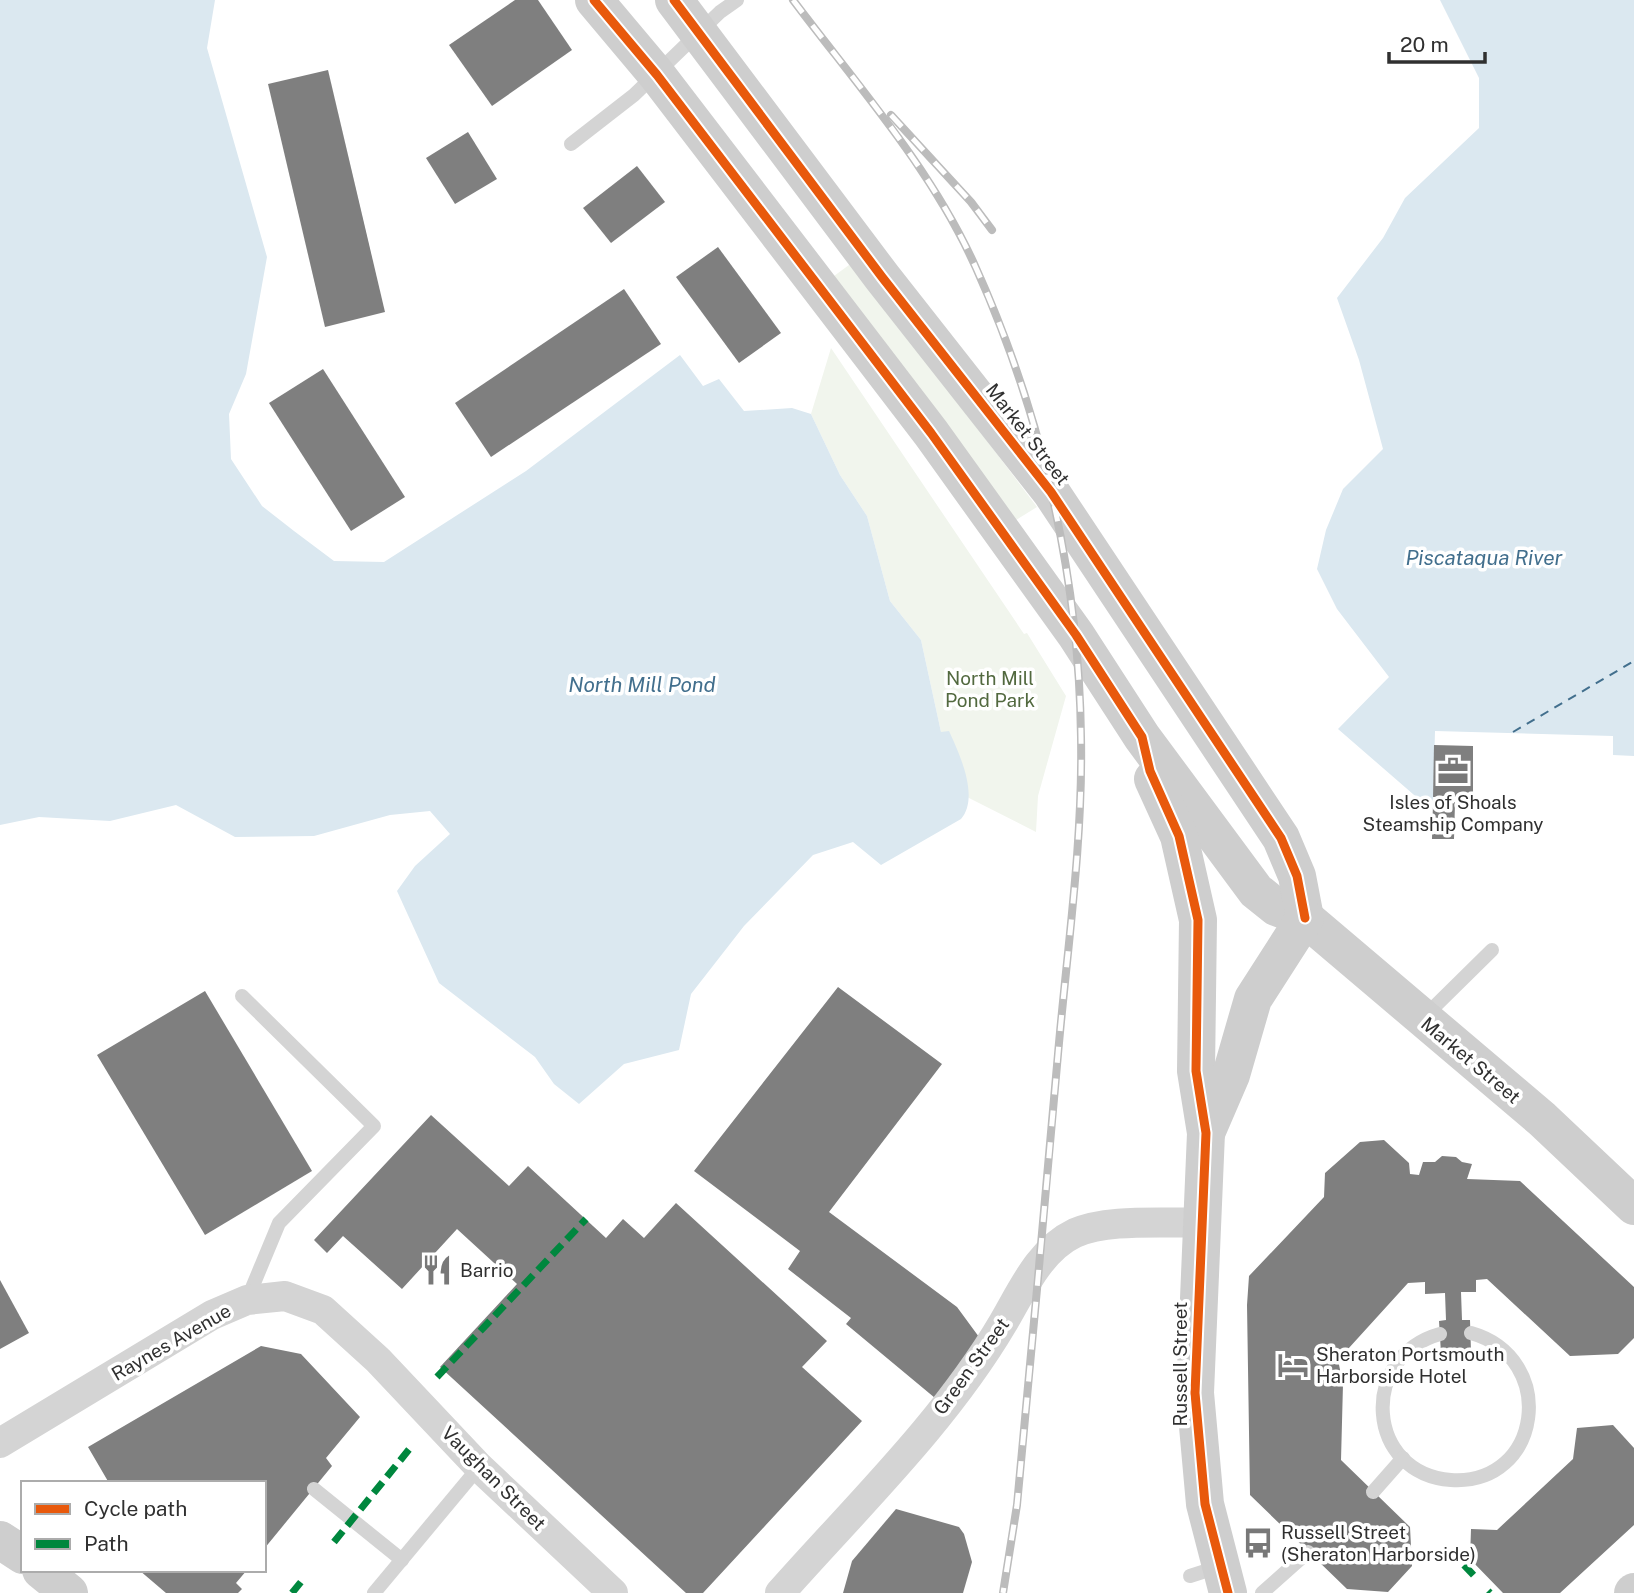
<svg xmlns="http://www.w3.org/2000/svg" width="1634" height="1593" viewBox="0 0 1634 1593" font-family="'Public Sans',sans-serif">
	<rect width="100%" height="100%" fill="#fff"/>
	<g fill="#f1f5ed">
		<path d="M849 265 861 274 1037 507 1016 520 834 276Z"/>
		<path d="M831 348 1024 634 1027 633 1066 696 1038 796 1036 832 967 797 966 781 941 732 921 640 890 601 867 516 840 475 811 414Z"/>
	</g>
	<g fill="#dbe8f0">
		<path d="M0 0H215L207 48 267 257 246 374 229 414 231 459 262 506 294 531 334 561 384 562 526 471 680 355 703 386 719 379 744 411 792 408 811 414 840 475 867 516 890 601 921 640 941 732 949 731C959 753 980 797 961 819L881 865 853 842 813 855 744 926 691 994 679 1050 624 1064 579 1104 554 1084 535 1057 439 983 397 891 415 866 450 834 430 811 390 815 314 836 235 837 176 805 110 821 39 817 0 825Z"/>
		<path d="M1440 0H1634V803L1421 801 1338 729 1389 677 1337 609 1317 569 1326 530 1343 489 1383 449 1359 360 1337 298 1383 238 1405 198 1479 128V78Z"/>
	</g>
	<path fill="#fff" d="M1435 731 1613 736V755L1634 756V807L1433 804Z"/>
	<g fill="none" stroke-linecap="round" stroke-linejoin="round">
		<path stroke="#426f8d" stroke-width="2" stroke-dasharray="9 7" stroke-linecap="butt" d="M1513 732 1634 661"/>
	</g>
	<g fill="#7f7f7f">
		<path d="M515 0H538L572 50 492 106 449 45Z"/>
		<path d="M328 70 385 312 325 327 268 84Z"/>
		<path d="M468 132 497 179 455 204 426 158Z"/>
		<path d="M637 166 665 202 611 243 583 208Z"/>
		<path d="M718 247 781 333 739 363 676 277Z"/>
		<path d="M624 289 661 344 491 457 455 403Z"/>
		<path d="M323 369 405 497 351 531 269 403Z"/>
		<path d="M1434 745 1473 746V797H1433Z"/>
		<path d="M1433 802H1455L1454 839H1432Z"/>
		<path d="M838 987 942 1064 829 1212 957 1307 979 1337 935 1398 846 1324 851 1318 788 1269 800 1251 694 1171Z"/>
		<path d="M205 991 312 1171 205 1235 97 1055Z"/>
		<path d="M431 1115 509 1186 528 1166 606 1238 623 1219 644 1238 676 1203 827 1341 802 1367 862 1421 703 1593H686L440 1367 517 1284 457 1229 402 1289 343 1236 327 1253 314 1240Z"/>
		<path d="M1384 1140 1409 1163 1410 1174 1419 1175 1423 1162H1435L1442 1156 1456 1157 1462 1162 1472 1164 1467 1179 1520 1181 1634 1287V1338L1618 1354 1570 1356 1487 1279 1476 1280V1292H1461L1462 1320H1470L1471 1352 1441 1353 1439 1321 1446 1320 1445 1293 1425 1294V1282L1408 1283 1338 1360 1343 1384 1341 1460 1410 1527 1412 1566 1388 1592 1347 1589 1250 1495 1247 1305 1249 1276 1324 1197 1325 1173 1360 1142Z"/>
		<path d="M0 1280 29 1333 0 1349Z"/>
		<path d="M261 1346 301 1354 360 1417 326 1458 332 1466 264 1549V1483H109L88 1447Z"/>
		<path d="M1613 1425 1634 1448V1525L1560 1593H1503L1470 1559 1471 1529 1497 1530 1573 1459 1577 1428Z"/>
		<path d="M896 1509 959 1527 964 1534 972 1562 963 1593H843L852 1561Z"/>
		<path d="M139 1570H247L236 1583 242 1589 238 1593H166Z"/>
	</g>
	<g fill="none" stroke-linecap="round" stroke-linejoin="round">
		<g stroke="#d4d4d4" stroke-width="14">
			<path d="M571 144 634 95 720 12 737 0"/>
			<path d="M242 996 374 1126 279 1223 247 1300"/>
			<path d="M1423 1018 1492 950"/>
			<path d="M1440 1334C1358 1357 1366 1474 1451 1480 1542 1486 1559 1358 1471 1333"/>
			<path d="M314 1489 402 1560"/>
			<path d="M1373 1492 1403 1458"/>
			<path d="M1190 1576 1218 1567"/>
			<path d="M374 1593 479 1467"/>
			<path d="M1262 1593 1308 1552"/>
		</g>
		<g stroke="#d4d4d4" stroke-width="30">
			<path d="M0 1443 212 1315 247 1300 285 1296 323 1310 378 1360 479 1467 613 1593"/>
			<path d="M780 1593C856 1507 944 1423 1003 1323 1022 1291 1039 1250 1075 1233 1109 1218 1164 1224 1201 1222"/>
		</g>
		<g stroke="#cecece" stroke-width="38">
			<path d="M594 0 657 75 931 433 1076 635 1142 737 1256 891 1276 907 1305 918 1542 1119 1634 1206"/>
			<path d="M674 0 882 277 1051 492 1281 838 1297 876 1305 918"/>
			<path d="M1153 779 1179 836 1198 920 1196 1071 1206 1133 1195 1393 1205 1504 1228 1593"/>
			<path d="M1206 1133 1231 1075 1253 999 1305 918"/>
			<path d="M0 1540 23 1555"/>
			<path d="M41 1570 69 1593"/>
			<path d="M1633 1593 1634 1592"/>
		</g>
		<g stroke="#bcbcbc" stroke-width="8">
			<g id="rail">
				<path d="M793 0C857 85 932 169 976 268 1042 415 1079 576 1081 737 1083 843 1067 950 1058 1054 1045 1204 1031 1355 1017 1505L1003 1593"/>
				<path d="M891 115 971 202 992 230"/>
			</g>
		</g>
		<use href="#rail" stroke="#fff" stroke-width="5" stroke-dasharray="16" stroke-linecap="butt"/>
		<g stroke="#00873e" stroke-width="7" stroke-dasharray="14 7" stroke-linecap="butt">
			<path d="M437 1377 586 1219"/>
			<path d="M334 1542 411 1447"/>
			<path d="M1464 1565 1478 1580"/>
			<path d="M1488 1591 1490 1593"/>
			<path d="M292 1593 305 1577"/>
		</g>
		<g stroke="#fff" stroke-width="13">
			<g id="cycleway">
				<path d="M594 0 657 75 931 433 1076 635 1142 737 1150 771 1179 836 1198 920 1196 1071 1206 1133 1195 1393 1205 1504 1228 1593"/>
				<path d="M674 0 882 277 1051 492 1281 838 1297 876 1305 918"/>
			</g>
		</g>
		<use href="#cycleway" stroke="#e8590c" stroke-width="9"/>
	</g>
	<defs>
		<g id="office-bare" transform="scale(2.415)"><path d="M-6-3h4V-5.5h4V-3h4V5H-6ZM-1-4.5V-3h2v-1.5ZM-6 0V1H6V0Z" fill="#787878" stroke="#fff" stroke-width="2.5" paint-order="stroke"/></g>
		<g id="restaurant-bare" transform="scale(2.415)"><path d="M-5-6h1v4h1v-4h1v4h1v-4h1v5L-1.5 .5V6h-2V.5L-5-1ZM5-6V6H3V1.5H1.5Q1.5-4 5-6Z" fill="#787878" stroke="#fff" stroke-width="2.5" paint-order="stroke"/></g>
		<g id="hotel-bare" transform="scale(2.415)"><path d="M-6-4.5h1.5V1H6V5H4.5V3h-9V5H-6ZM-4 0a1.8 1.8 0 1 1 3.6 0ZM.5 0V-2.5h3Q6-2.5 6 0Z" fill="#787878" stroke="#fff" stroke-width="2.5" paint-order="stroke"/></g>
		<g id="bus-bare" transform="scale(2.415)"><path d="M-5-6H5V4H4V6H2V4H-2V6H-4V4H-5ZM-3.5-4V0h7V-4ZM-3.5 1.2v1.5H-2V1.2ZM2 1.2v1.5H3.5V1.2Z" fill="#787878" stroke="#fff" stroke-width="2.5" paint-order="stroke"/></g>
	</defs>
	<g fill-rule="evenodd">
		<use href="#office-bare" x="1453" y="771"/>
		<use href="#restaurant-bare" x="437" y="1270"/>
		<use href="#hotel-bare" x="1293" y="1365"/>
		<use href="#bus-bare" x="1258" y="1543"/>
	</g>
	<g text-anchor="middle" stroke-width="7" stroke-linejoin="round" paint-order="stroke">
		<g font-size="19" fill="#303030" stroke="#fff">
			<text transform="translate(1028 434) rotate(52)" y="7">Market Street</text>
			<text transform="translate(1471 1060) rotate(40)" y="7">Market Street</text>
			<text transform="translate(171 1342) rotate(-30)" y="7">Raynes Avenue</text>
			<text transform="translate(1180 1364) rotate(-90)" y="7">Russell Street</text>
			<text transform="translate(971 1366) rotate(-54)" y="7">Green Street</text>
			<text transform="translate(494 1478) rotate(45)" y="7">Vaughan Street</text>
		</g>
		<g font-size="19" fill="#52693f" stroke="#fff">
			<text x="990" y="685">North Mill<tspan x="990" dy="22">Pond Park</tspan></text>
		</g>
		<g font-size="19" fill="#303030" stroke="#fff" text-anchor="start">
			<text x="1453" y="809" text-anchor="middle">Isles of Shoals<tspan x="1453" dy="22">Steamship Company</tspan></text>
			<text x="460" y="1277">Barrio</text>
			<text x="1316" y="1361">Sheraton Portsmouth<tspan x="1316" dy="22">Harborside Hotel</tspan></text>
			<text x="1281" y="1539">Russell Street<tspan x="1281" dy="22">(Sheraton Harborside)</tspan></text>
		</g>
		<g font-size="21" font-style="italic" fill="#426f8d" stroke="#fff">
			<text x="1484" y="565">Piscataqua River</text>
			<text x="642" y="692">North Mill Pond</text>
		</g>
	</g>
	<rect x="21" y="1481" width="245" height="91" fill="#ffffff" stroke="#acacac" stroke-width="2"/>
	<rect x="35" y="1504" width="35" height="10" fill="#e8590c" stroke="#acacac" stroke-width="2"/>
	<text x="84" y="1516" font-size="21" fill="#303030">Cycle path</text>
	<rect x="35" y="1539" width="35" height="10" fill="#00873e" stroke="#acacac" stroke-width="2"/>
	<text x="84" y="1551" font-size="21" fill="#303030">Path</text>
	<path d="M1389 52v10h96v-10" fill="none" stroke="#303030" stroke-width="3.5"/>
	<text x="1400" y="52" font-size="21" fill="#303030" stroke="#ffffff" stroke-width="5" paint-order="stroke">20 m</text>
</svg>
